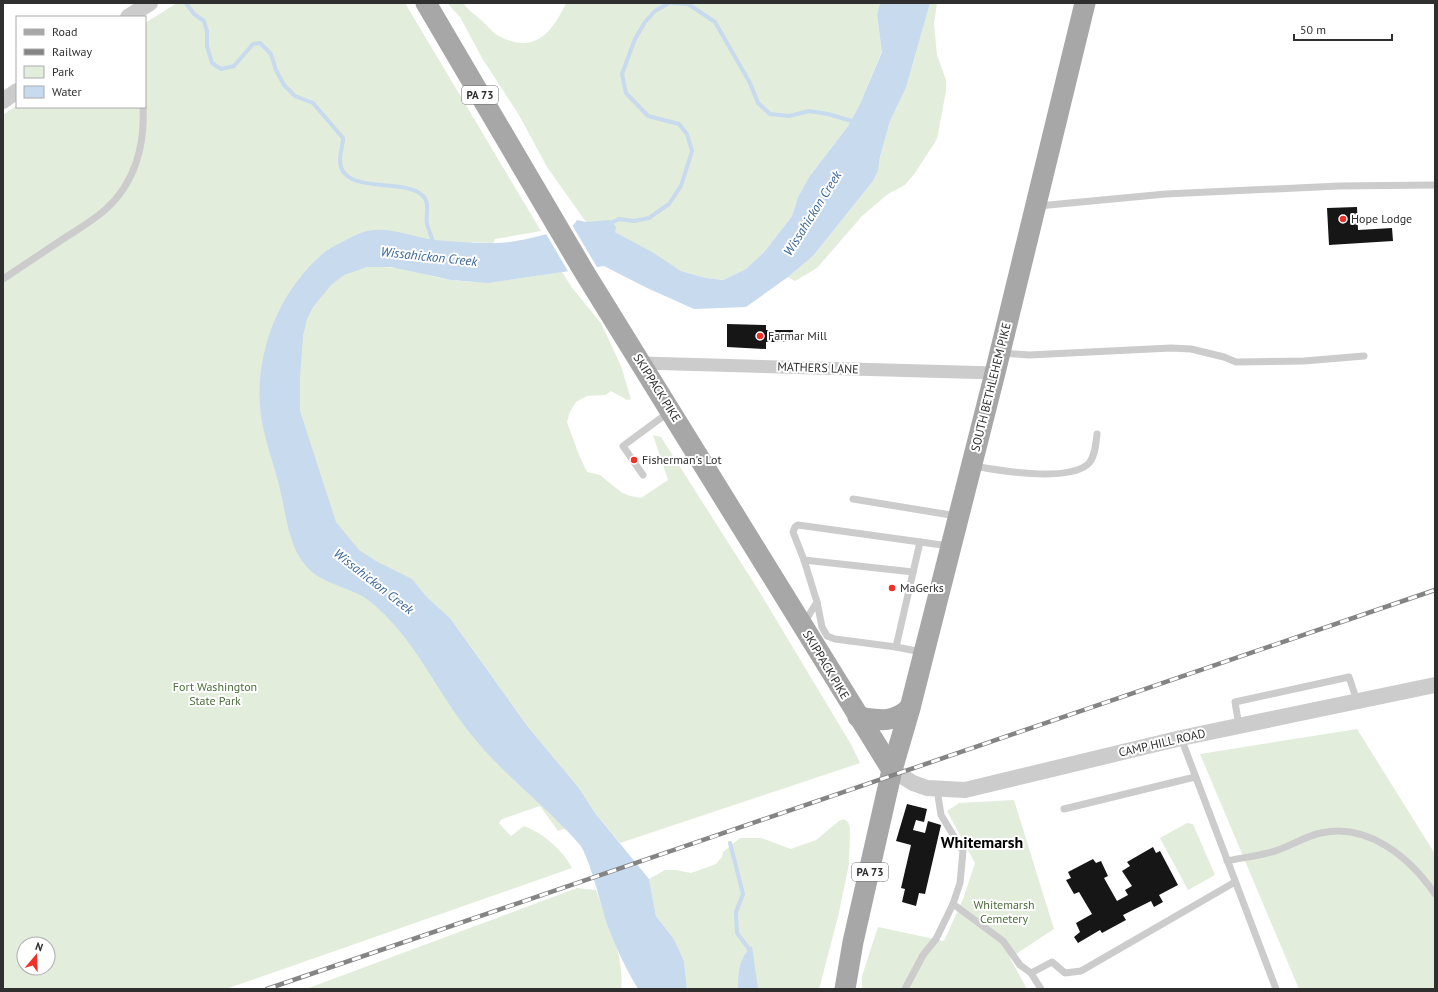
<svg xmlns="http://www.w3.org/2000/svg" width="1438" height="992" viewBox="0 0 1438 992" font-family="'PT Sans',sans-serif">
	<rect width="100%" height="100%" fill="#fff"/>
	<g fill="#e3eddc" fill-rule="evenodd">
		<path d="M177 3H405L541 231 495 239 493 243 473 242 383 267C407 267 428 277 452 280 490 285 524 277 562 272L573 289 601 323 621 366 631 399 627 400 611 391 606 395 587 396 576 402 570 412 567 422 579 455 587 472 600 475 621 492 630 496 641 498 668 480 653 435 661 437 759 591 852 746 860 763 620 843 595 813 579 788 528 727 450 618 427 597 412 579 589 820 558 831 540 806 502 819 499 823 511 836 524 826C544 834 562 849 572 868L226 989H3V115L17 105V107H145V23ZM24 944H48V968H24Z"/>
		<path d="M447 3H463C469 11 476 15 483 22 488 26 492 32 497 35 533 55 551 35 566 3H880L877 15 882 51 859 106 848 126 809 177 798 197 792 216 765 251 746 269 723 280 706 278 681 271 633 242 615 232 586 222 547 167 519 115 482 58 460 17Z"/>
		<path d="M930 3H937L934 24 937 55 946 80V91L937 139 915 173 905 185 888 194 862 216 817 268 795 281 788 277 813 256 873 181 878 171 880 157 890 121 906 88Z"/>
		<path d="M1357 729 1435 854V989H1299L1200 754Z"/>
		<path d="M1014 800 1054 929 1010 958 1027 989H862V976L878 927 944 941 963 899 975 863 947 811 959 803Z"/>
		<path d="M844 819 848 822 850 827 849 864 838 917 819 989H687L684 961 674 939 656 916 649 879 665 870H675L691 873 716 864 722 857 723 852 740 838H761L791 849 816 840 839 821Z"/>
		<path d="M1187 823 1193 824 1215 875 1188 890 1160 838Z"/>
		<path d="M577 888 596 890C607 921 625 955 621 989H306Z"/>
	</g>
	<g fill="#c7daee">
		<path d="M880 3H930L906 88 890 121 880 157 878 171 873 181 813 256 788 277 746 307 694 309 647 288 604 266 488 283 451 280 391 267H367L344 275 331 285 313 307 307 319 303 336 300 377V411L336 522 359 550 376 561 412 579 427 597 450 618 528 727 579 788 595 813 649 879 656 916 674 939 684 961 687 989H638C625 967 615 946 606 921 601 904 589 857 580 845 547 807 506 777 474 738 442 700 422 653 387 617 379 609 370 600 360 595 342 586 318 581 305 565 288 544 286 514 280 489 274 464 265 442 261 416 253 356 278 290 326 251 335 245 346 240 356 235 382 222 409 237 435 240 454 242 474 243 493 243 520 243 546 234 572 227L577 220 586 222 610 220 616 227 615 232 652 252 681 271 706 278 723 280 746 269 765 251 792 216 798 197 809 177 848 126 859 106 882 52 877 15Z"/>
		<path d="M752 946 758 989H738C738 972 739 958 752 946Z"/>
	</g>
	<path fill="#fff" d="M572 225 597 267 569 273 545 232Z"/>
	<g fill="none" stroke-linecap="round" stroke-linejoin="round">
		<g stroke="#c7daee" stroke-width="4">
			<path d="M186 3 194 14 204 21 207 31V46L212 63 221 69 234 66 253 44 260 43 271 54 276 70 284 85 295 96 313 103 343 138C343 145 340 153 340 159 339 196 402 177 422 195 431 203 425 214 427 224 429 231 432 238 434 245"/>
			<path d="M672 3 688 4 715 22 750 83 758 103 770 114 789 116 809 111 828 114 855 122"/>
			<path d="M609 224 619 219 634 221 649 218 669 204 681 186 692 151 687 134 679 124 648 116 626 93 622 74 635 39 645 22 655 11 669 3"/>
			<path d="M730 843 743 894 736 912 737 933 749 949V954"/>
		</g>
	</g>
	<g fill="#161616">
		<path d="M1357 207 1358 230 1392 228 1393 241 1329 245 1327 208Z"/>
		<path d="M727 324 766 325V330H793L792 342H766V349L727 347Z"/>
		<path d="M907 804 927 809 924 822 916 820 913 830 925 833 928 821 941 825 925 894 919 893 916 906 902 902 905 889 901 888 911 845 896 841Z"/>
		<path d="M1153 847 1156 853 1160 851 1178 885 1159 895 1163 902 1154 907 1151 901 1123 915 1126 920 1102 933 1100 930 1078 943 1074 937 1080 932 1076 923 1092 914 1079 892 1074 894 1066 880 1071 878 1068 872 1093 859 1096 863 1101 861 1108 876 1104 878 1117 901 1128 895 1125 890 1132 886 1122 871 1130 866 1127 862Z"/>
	</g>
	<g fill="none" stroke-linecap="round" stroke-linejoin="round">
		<g stroke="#ccc" stroke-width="7">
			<path d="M1038 206 1166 194 1339 186 1435 185"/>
			<path d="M3 279C24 265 45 251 66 237 80 228 94 220 106 209 135 183 145 145 143 107"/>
			<path d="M1002 353 1029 355 1171 348 1191 349 1224 357 1236 362 1304 361 1364 356"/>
			<path d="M974 466C1001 471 1064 482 1087 465 1095 459 1096 443 1097 434"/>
			<path d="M643 475 623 446 669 412"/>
			<path d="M853 499 957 516"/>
			<path d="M804 560 913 572"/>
			<path d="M817 602 822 627 827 636 835 639 896 647 920 542"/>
			<path d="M804 623 817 602 804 560 793 532 795 527 798 525 949 546"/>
			<path d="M896 647 922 652"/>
			<path d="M1239 726 1235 702 1349 677 1357 701"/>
			<path d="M1181 738 1276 989"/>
			<path d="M1064 809 1195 777"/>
			<path d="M1227 861C1244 857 1262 856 1278 850 1292 845 1306 836 1321 833 1368 822 1410 858 1435 894"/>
			<path d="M953 904 1003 941 1020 965 1031 973 1052 962 1065 973 1081 971 1235 882"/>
			<path d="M1031 973 1041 989"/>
			<path d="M905 989 923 955 936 939 953 904 960 883 963 851 941 815 937 789"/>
		</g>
		<path stroke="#ccc" stroke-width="13" d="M642 363 995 373"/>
		<g stroke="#ccc" stroke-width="16">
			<path d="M128 17 150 3"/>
			<path d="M3 101 17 91"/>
			<path d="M892 770 913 783 927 788 965 790 1181 738 1435 685"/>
		</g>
		<g stroke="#a7a7a7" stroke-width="21">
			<path d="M426 3 583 270 892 770"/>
			<path d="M858 717C879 720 892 724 910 708"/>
			<path d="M845 989 853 942 892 770 910 708 995 373 1085 3"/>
		</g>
		<g stroke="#848484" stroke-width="4.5">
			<path id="rail" d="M267 989 1435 590"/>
		</g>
		<use href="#rail" stroke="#fff" stroke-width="3" stroke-dasharray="9" stroke-linecap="butt"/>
	</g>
	<g fill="#ef3128" stroke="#fff" stroke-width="1.5">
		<circle cx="1343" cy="219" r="4"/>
		<circle cx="760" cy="336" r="4"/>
		<circle cx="634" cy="460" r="4"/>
		<circle cx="892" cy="588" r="4"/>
	</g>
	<g text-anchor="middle" stroke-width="4" stroke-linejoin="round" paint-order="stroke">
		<g fill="#fff" stroke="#6d6d6d" stroke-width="1">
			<rect x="462" y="86" width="36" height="18" rx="3"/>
			<rect x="852" y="863" width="36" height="18" rx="3"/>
		</g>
		<g font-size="11" font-weight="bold" fill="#2f2f2f">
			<text x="480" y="99">PA 73</text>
			<text x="870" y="876">PA 73</text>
		</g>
		<g font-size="12" fill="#2f2f2f" stroke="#fff" text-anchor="start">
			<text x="1351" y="223">Hope Lodge</text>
			<text x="768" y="340">Farmar Mill</text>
			<text x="642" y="464">Fisherman's Lot</text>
			<text x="900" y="592">MaGerks</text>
		</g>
		<g font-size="12" fill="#2f2f2f" stroke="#fff">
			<text transform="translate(818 368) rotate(2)" y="4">MATHERS LANE</text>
			<text transform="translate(991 387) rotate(-76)" y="4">SOUTH BETHLEHEM PIKE</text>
			<text transform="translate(657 388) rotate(58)" y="4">SKIPPACK PIKE</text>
			<text transform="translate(826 665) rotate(59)" y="4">SKIPPACK PIKE</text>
			<text transform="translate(1162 743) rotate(-13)" y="4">CAMP HILL ROAD</text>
		</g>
		<g font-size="12" fill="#4c6d3a" stroke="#fff">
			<text x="215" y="691">Fort Washington<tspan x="215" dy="14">State Park</tspan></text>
			<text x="1004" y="909">Whitemarsh<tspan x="1004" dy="14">Cemetery</tspan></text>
		</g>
		<g font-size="13" font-style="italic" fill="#386696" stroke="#fff">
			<text transform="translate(812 213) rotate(-58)" y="5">Wissahickon Creek</text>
			<text transform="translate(429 256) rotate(6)" y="5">Wissahickon Creek</text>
			<text transform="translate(374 581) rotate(38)" y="5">Wissahickon Creek</text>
		</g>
		<g font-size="16" font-weight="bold" fill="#000" stroke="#fff">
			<text x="982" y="848">Whitemarsh</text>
		</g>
	</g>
	<rect width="1438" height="992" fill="none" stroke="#2f2f2f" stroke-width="8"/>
	<rect x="16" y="16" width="130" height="92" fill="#ffffff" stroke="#acacac"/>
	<rect x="24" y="29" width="20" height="6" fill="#a7a7a7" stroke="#acacac"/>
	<text x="52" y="36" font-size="12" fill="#2f2f2f">Road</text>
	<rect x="24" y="49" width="20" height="6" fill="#848484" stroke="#acacac"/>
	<text x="52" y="56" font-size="12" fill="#2f2f2f">Railway</text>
	<rect x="24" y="66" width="20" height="12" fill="#e3eddc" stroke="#acacac"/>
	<text x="52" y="76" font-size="12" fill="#2f2f2f">Park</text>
	<rect x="24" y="86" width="20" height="12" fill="#c7daee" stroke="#acacac"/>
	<text x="52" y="96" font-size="12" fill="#2f2f2f">Water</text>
	<g transform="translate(36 956) rotate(19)"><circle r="19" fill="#ffffff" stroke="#acacac"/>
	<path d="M0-3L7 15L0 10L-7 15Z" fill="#ef3128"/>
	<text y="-6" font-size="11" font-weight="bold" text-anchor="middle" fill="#2f2f2f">N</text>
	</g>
	<path d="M1294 34v6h98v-6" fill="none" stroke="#2f2f2f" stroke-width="2"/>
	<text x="1300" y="34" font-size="12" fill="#2f2f2f" stroke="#ffffff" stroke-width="3" paint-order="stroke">50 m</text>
</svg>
